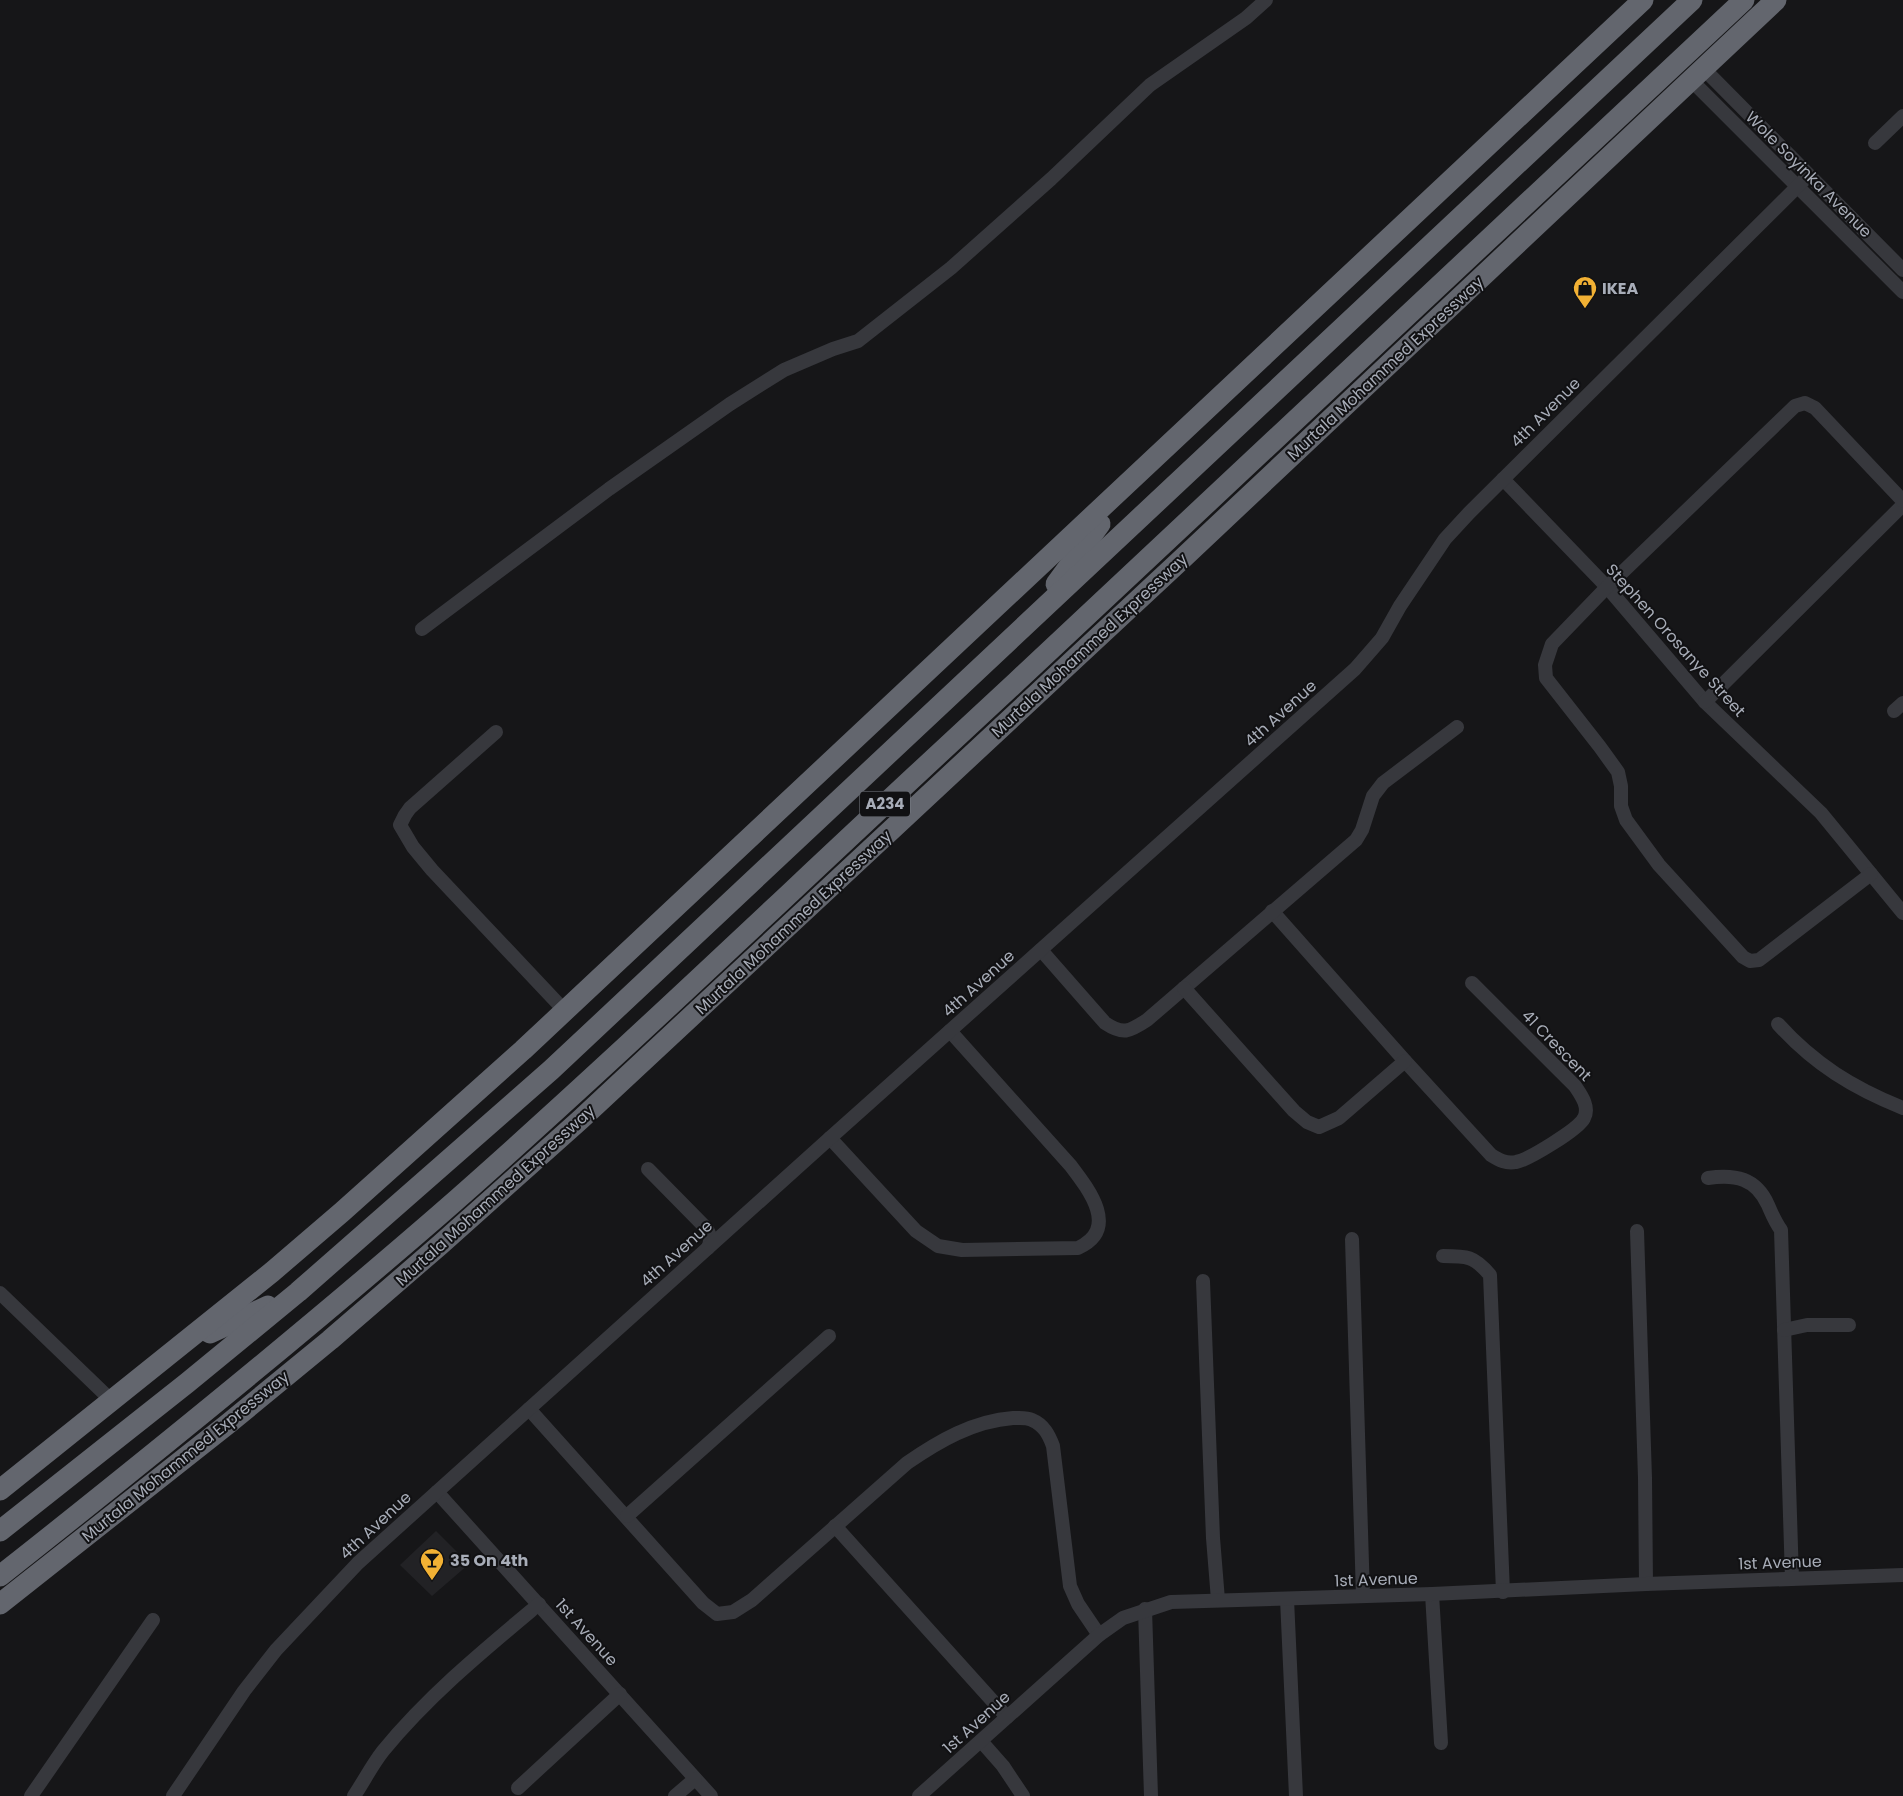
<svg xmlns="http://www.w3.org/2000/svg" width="1903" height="1796" viewBox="0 0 1903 1796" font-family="Poppins,sans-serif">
	<rect width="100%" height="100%" fill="#161618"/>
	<path fill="#222225" d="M436 1531 469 1564 432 1596 400 1565Z"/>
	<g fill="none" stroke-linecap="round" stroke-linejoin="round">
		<g stroke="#37383d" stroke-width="14">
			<path d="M1704 69 1903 270"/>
			<path d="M1692 81 1903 292"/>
			<path d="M1875 143 1903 116"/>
			<path d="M1503 479 1607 587 1705 702 1821 813 1903 913"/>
			<path d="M422 629 609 489 730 404 784 370 833 349 858 341 951 268 1051 179 1150 85 1246 18 1266 0"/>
			<path d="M1705 702 1903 505"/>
			<path d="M1894 711 1903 703"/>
			<path d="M496 732 410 808 405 815 400 825 413 847 432 870 565 1011"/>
			<path d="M1871 874 1759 960 1750 961 1743 957 1659 865 1626 820 1621 806V786L1618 772 1600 747 1546 678 1545 665 1552 644 1607 587 1795 406 1805 403 1815 408 1903 501"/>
			<path d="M1272 911 1405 1061 1491 1155C1499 1160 1506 1164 1516 1162 1528 1160 1579 1129 1584 1118 1590 1107 1581 1095 1575 1086L1472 983"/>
			<path d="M1041 950 1105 1023C1123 1035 1129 1032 1147 1020L1356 840 1362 830 1373 796 1383 783 1457 727"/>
			<path d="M1184 988 1294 1111 1307 1122 1319 1127 1339 1118 1405 1061"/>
			<path d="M1778 1024C1814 1064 1853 1088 1903 1108"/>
			<path d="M830 1138 916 1231 938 1246 962 1250 1078 1248C1119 1229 1090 1191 1071 1166L950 1031"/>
			<path d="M648 1169 707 1229C711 1236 711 1241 708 1248"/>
			<path d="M1708 1178C1735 1174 1756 1178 1768 1205 1772 1214 1775 1222 1781 1230L1792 1579"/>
			<path d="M1637 1231 1645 1478 1646 1584"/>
			<path d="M1352 1239 1363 1596"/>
			<path d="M1443 1256C1467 1256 1474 1256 1490 1275L1503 1592"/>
			<path d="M1203 1281 1213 1538 1218 1600"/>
			<path d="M0 1293 112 1401"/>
			<path d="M1784 1330 1807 1325H1849"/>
			<path d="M529 1409 703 1603 717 1614 733 1612 752 1600 907 1463C939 1441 973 1421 1013 1418 1020 1418 1026 1417 1032 1420 1044 1425 1049 1435 1053 1446L1070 1586 1078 1604 1099 1635"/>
			<path d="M437 1492 711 1796"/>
			<path d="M627 1516 829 1336"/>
			<path d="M835 1526 1007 1717"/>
			<path d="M1432 1594 1441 1743"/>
			<path d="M1287 1599 1296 1796"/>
			<path d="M1145 1609 1151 1796"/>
			<path d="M981 1741 1003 1766 1023 1796"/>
			<path d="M518 1788 620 1694"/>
			<path d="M31 1796 153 1620"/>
			<path d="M173 1796 244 1691 276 1650 358 1563 830 1138 1355 669 1382 638 1400 606 1445 539 1469 513 1808 176"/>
			<path d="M354 1796C364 1781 372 1765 383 1751 429 1695 484 1650 539 1604"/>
			<path d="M675 1796 695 1779"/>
			<path d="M919 1796 1099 1635 1123 1618 1171 1602 1432 1594 1646 1584 1903 1575"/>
		</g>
		<g stroke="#63666e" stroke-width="21">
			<path d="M1056 584 1100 524"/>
			<path d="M210 1333 268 1306"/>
			<path d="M0 1490 272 1272 342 1212 523 1050 1643 0"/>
			<path d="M0 1531 187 1383 298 1292 551 1070 1692 0"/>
			<path d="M0 1576C148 1459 295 1340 438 1216 601 1073 757 923 916 775 1193 518 1468 259 1744 0"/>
			<path d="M0 1604 229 1423 330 1340 440 1245 580 1120 1182 559 1776 0"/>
		</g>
	</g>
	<defs>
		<g id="shop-pin" transform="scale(1.25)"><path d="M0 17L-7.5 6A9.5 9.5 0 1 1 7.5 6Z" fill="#f2b134" stroke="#111113"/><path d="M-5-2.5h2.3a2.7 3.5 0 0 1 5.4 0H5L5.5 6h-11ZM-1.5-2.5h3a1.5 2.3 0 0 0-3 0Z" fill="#111"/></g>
		<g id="bar-pin" transform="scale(1.25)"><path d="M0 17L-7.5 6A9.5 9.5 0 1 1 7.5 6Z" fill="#f2b134" stroke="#111113"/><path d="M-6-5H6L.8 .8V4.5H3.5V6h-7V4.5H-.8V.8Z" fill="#111"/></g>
	</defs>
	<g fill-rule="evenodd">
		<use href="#shop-pin" x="1585" y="288"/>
		<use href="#bar-pin" x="432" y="1560"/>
	</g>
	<g text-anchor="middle" stroke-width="4" stroke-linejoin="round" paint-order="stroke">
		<rect fill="#111113" stroke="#7b7e86" stroke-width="1" x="860" y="791.5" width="50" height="25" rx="4"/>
		<g font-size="15" font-weight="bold" fill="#a8adb8">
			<text x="885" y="809">A234</text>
		</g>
		<g font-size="16" fill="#a8adb8" stroke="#111113">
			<text transform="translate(1809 174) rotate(45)" y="6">Wole Soyinka Avenue</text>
			<text transform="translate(1385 368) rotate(-43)" y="6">Murtala Mohammed Expressway</text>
			<text transform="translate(1545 412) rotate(-45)" y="6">4th Avenue</text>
			<text transform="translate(1676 640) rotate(48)" y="6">Stephen Orosanye Street</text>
			<text transform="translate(1089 645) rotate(-43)" y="6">Murtala Mohammed Expressway</text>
			<text transform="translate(1280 713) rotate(-42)" y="6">4th Avenue</text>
			<text transform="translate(793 922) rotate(-43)" y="6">Murtala Mohammed Expressway</text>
			<text transform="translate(978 983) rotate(-42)" y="6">4th Avenue</text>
			<text transform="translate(1557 1045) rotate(46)" y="6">41 Crescent</text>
			<text transform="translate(495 1195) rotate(-42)" y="6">Murtala Mohammed Expressway</text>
			<text transform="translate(676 1253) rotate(-42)" y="6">4th Avenue</text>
			<text transform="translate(185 1456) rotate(-39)" y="6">Murtala Mohammed Expressway</text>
			<text transform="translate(375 1525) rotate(-43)" y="6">4th Avenue</text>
			<text transform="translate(1780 1562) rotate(-2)" y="6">1st Avenue</text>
			<text transform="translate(1376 1579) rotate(-2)" y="6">1st Avenue</text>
			<text transform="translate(587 1632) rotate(48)" y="6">1st Avenue</text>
			<text transform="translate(976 1722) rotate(-42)" y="6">1st Avenue</text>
		</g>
		<g font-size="16" font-weight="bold" fill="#a8adb8" stroke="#111113" text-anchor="start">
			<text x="1602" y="294">IKEA</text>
			<text x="450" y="1566">35 On 4th</text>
		</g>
	</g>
</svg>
